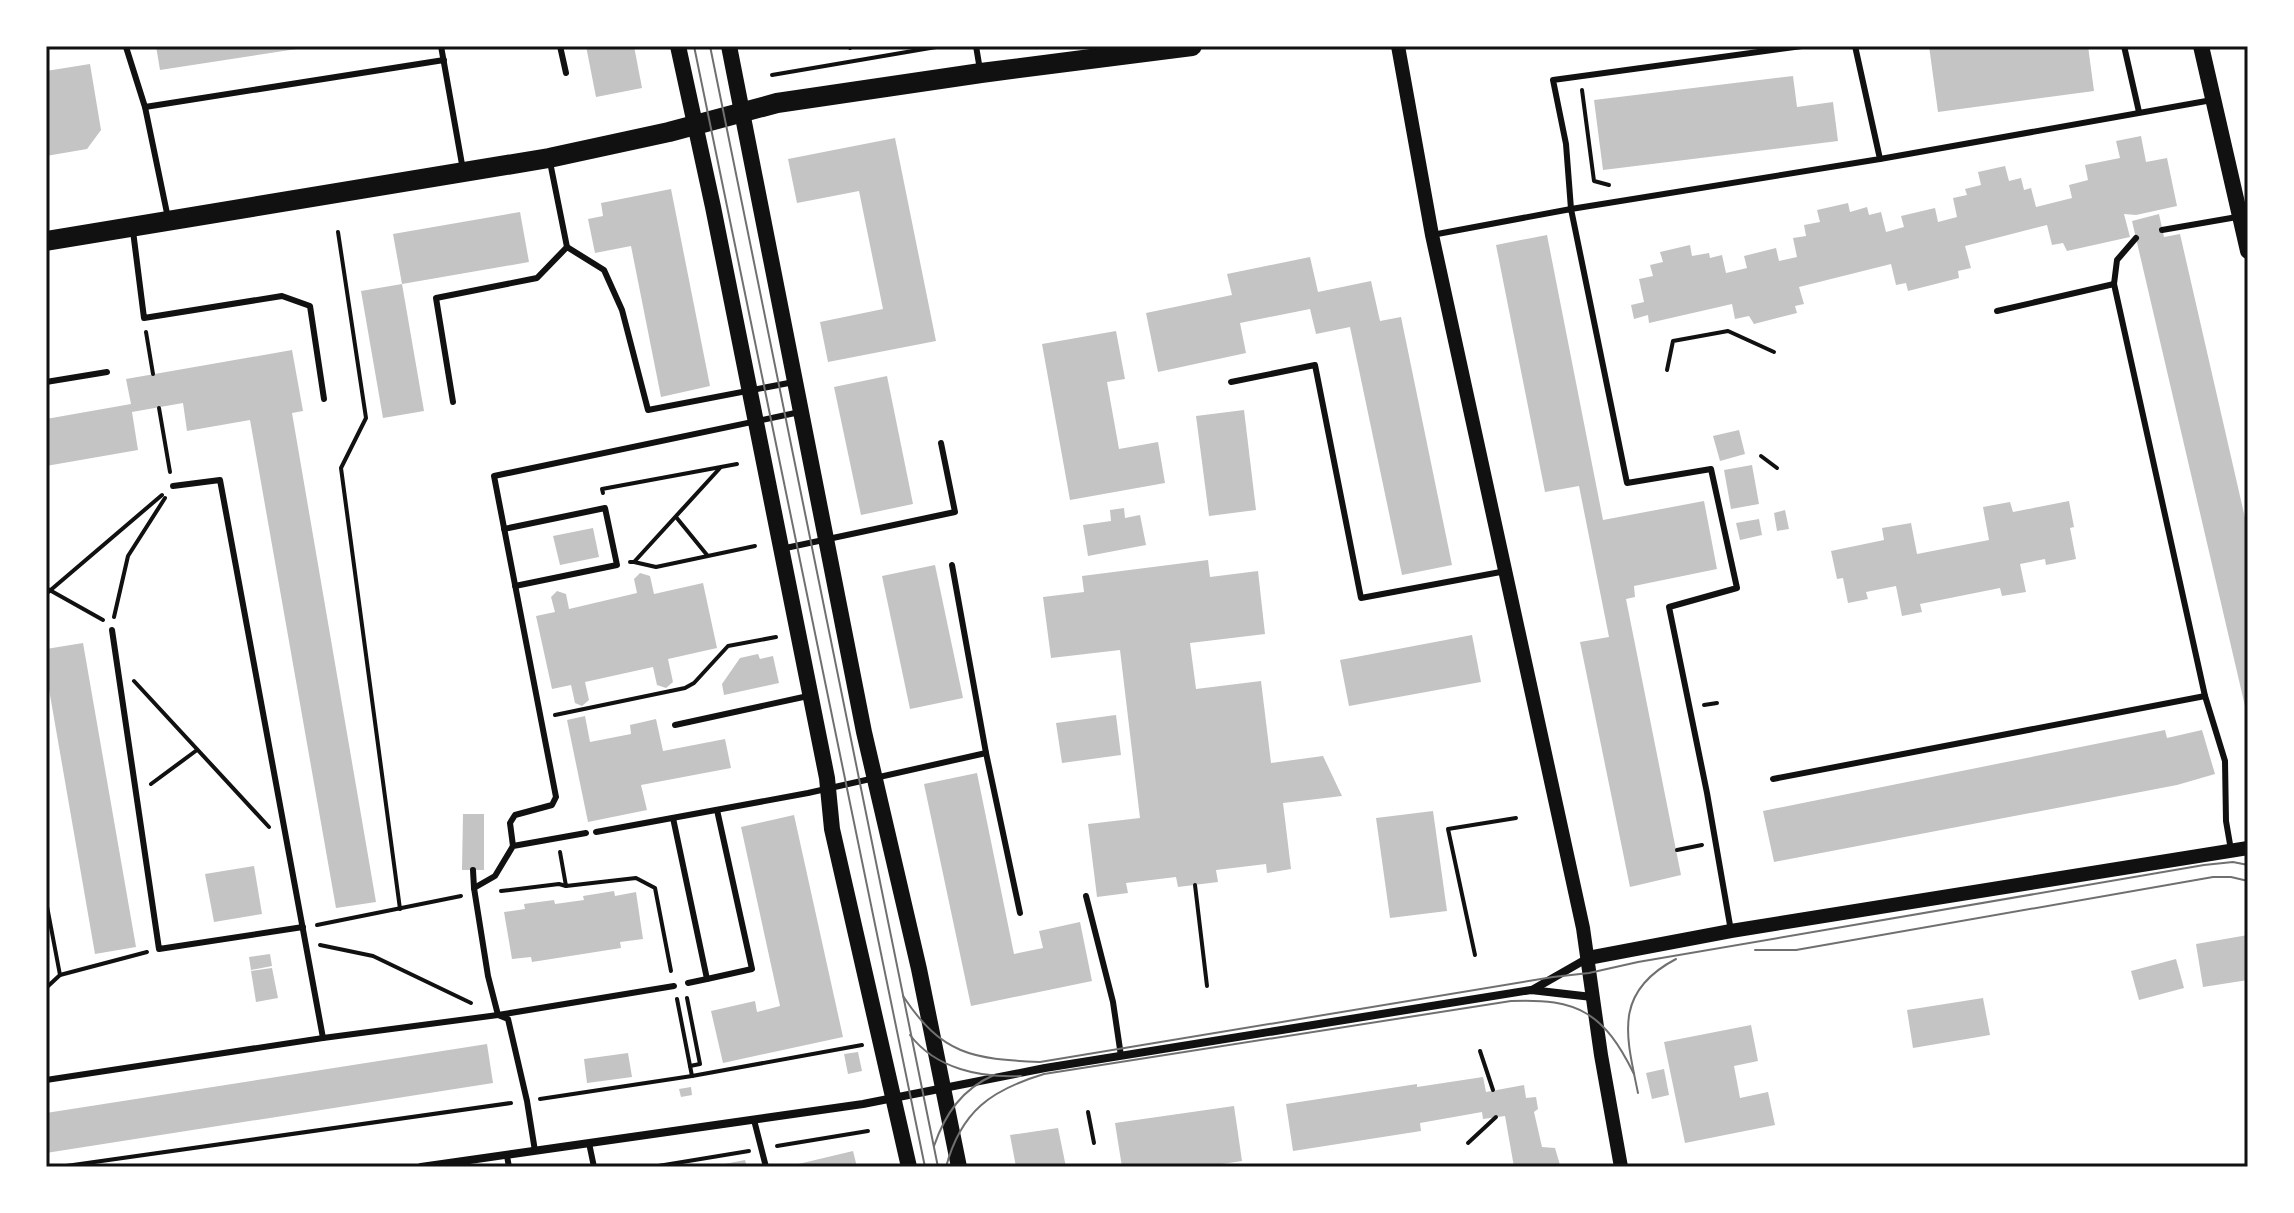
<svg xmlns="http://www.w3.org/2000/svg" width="2294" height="1213" viewBox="0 0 2294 1213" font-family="'Noto Sans',sans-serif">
	<rect width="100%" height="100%" fill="#fff"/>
	<g fill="#c4c4c4">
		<path d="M156 46H303V48L160 70Z"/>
		<path d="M586 46H634L642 88 596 97Z"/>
		<path d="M1929 46H2088L2094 91 1938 112Z"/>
		<path d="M90 64 101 130 87 149 46 156V102H48L46 71Z"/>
		<path d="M1793 76 1797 107 1833 102 1838 141 1603 170 1594 100Z"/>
		<path d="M2141 136 2146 162 2167 158 2177 206 2136 215 2124 214 2130 237 2067 251 2063 243 2052 245 2047 225 1965 246 1971 268 1958 271 1959 278 1908 291 1906 283 1896 285 1891 264 1799 287 1804 304 1795 306 1797 313 1754 324 1749 316 1735 319 1732 304 1649 323 1648 315 1634 319 1631 305 1644 302 1639 279 1653 276 1650 265 1663 262 1660 252 1690 245 1692 256 1709 253 1710 258 1722 255 1726 273 1747 268 1744 256 1776 248 1779 261 1797 257 1793 238 1806 236 1804 225 1820 222 1817 210 1848 203 1850 212 1867 207 1869 215 1881 212 1886 232 1904 227 1901 216 1935 208 1938 222 1957 217 1953 198 1967 195 1965 189 1981 185 1978 172 2005 166 2009 181 2021 178 2024 190 2031 188 2036 207 2072 198 2069 185 2088 180 2085 165 2120 158 2116 141Z"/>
		<path d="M895 138 936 341 828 362 820 322 883 309 859 191 797 203 788 159Z"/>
		<path d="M671 189 710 386 661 397 631 246 595 253 588 219 603 216 601 203Z"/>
		<path d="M520 212 529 262 402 284 393 234Z"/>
		<path d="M2159 214 2164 237 2180 234 2248 531V719L2132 221Z"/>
		<path d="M1547 235 1603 520 1704 501 1717 569 1634 586 1635 597 1626 599 1681 875 1630 887 1580 642 1609 637 1579 486 1545 492 1496 245Z"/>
		<path d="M1310 257 1318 292 1371 281 1380 321 1401 317 1452 565 1402 575 1350 327 1316 334 1310 309 1240 323 1246 353 1158 372 1146 313 1232 295 1227 274Z"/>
		<path d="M402 284 424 411 383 418 361 291Z"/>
		<path d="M1116 331 1125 379 1107 382 1119 449 1158 442 1165 483 1070 500 1042 344Z"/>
		<path d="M292 350 303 411 292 413 376 902 336 908 250 420 187 431 183 403 132 412 138 450 46 466V419L131 404 126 379Z"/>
		<path d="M887 376 913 504 861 515 834 387Z"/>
		<path d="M1244 410 1256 510 1209 516 1196 416Z"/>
		<path d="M1739 430 1745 454 1720 461 1713 436Z"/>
		<path d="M1752 465 1759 504 1731 509 1724 470Z"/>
		<path d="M2069 501 2074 527 2070 528 2076 559 2046 565 2045 559 2020 564 2026 592 2002 596 2000 588 1920 604 1922 612 1902 616 1896 586 1866 592 1868 599 1848 603 1843 578 1837 579 1831 551 1884 540 1882 528 1911 523 1917 554 1989 540 1983 507 2010 502 2013 512Z"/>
		<path d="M1124 508 1125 518 1140 515 1146 545 1088 556 1083 525 1111 521 1110 510Z"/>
		<path d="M1785 510 1789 529 1777 531 1774 513Z"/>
		<path d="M1759 519 1762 535 1740 540 1736 523Z"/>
		<path d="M593 528 599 557 560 565 553 536Z"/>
		<path d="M1208 560 1210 577 1258 571 1265 634 1190 643 1196 689 1261 681 1271 763 1323 756 1342 796 1283 803 1291 869 1267 873 1266 864 1216 870 1218 882 1178 887 1176 877 1126 883 1128 893 1097 897 1088 824 1140 818 1120 650 1051 658 1043 597 1084 592 1082 576Z"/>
		<path d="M935 565 963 698 910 709 882 576Z"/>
		<path d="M640 573 650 576 654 594 703 583 717 648 668 659 673 682 666 688 657 685 653 667 585 682 589 700 582 706 575 703 571 685 552 689 536 616 555 612 551 597 557 591 566 594 569 609 637 593 634 579Z"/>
		<path d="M1472 635 1481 682 1349 706 1340 660Z"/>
		<path d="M83 643 136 947 95 954 46 672V649Z"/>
		<path d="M758 654 760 659 773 656 779 683 724 695 722 684 740 658Z"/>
		<path d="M1116 715 1121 755 1062 763 1056 723Z"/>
		<path d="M585 716 590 742 631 734 630 725 656 719 663 751 725 739 731 768 641 785 647 810 588 822 567 720Z"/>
		<path d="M2165 730 2167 738 2202 730 2215 774 2177 785 1774 862 1763 811Z"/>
		<path d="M977 773 1014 954 1043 948 1039 931 1080 922 1092 981 971 1006 924 784Z"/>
		<path d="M1433 811 1447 911 1390 918 1376 818Z"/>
		<path d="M463 814H484V870H462Z"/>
		<path d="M794 815 843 1037 723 1063 711 1011 755 1001 757 1012 780 1006 741 827Z"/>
		<path d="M254 866 262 914 214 922 205 874Z"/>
		<path d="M614 891 615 896 636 892 643 939 620 942 621 948 532 962 531 957 512 959 504 912 525 909 524 904 554 900 555 904 584 900 583 896Z"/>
		<path d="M2248 935V980L2203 987 2196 944Z"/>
		<path d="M270 954 272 966 251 970 249 957Z"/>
		<path d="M2176 959 2184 988 2139 1000 2131 971Z"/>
		<path d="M272 968 278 998 256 1002 251 971Z"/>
		<path d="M1983 998 1990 1035 1913 1048 1907 1010Z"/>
		<path d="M1751 1025 1758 1061 1734 1066 1740 1098 1768 1092 1775 1125 1685 1143 1664 1042Z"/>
		<path d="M487 1044 493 1083 46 1153V1113Z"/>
		<path d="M858 1052 862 1071 848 1074 844 1054Z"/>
		<path d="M628 1053 632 1077 587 1083 584 1059Z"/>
		<path d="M1664 1069 1669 1095 1652 1099 1646 1073Z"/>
		<path d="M1483 1077 1486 1092 1524 1085 1526 1098 1536 1097 1538 1109 1534 1112 1542 1147 1555 1148 1560 1165 1557 1167H1514L1505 1116 1483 1119 1482 1112 1420 1123 1421 1131 1293 1151 1286 1104 1417 1084V1087Z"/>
		<path d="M691 1087 692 1095 681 1097 679 1089Z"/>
		<path d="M1234 1106 1242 1161 1202 1167H1122L1115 1123Z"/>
		<path d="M1058 1128 1066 1167H1016L1010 1135Z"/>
		<path d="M853 1151 857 1167H790V1166Z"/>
		<path d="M745 1160 747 1167H714V1166Z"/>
	</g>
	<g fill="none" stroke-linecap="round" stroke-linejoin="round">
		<g stroke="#111" stroke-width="4">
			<path d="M850 48 852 46"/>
			<path d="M772 75 942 46"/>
			<path d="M1582 90 1594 181 1609 185"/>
			<path d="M338 232 366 418 341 468 400 909"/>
			<path d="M146 332 153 374"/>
			<path d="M1667 370 1673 341 1728 331 1774 352"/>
			<path d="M159 408 170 472"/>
			<path d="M1761 456 1777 468"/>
			<path d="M603 493 602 489 737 464"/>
			<path d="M676 517 707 555"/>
			<path d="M630 562H634L720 468"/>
			<path d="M634 562 656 567 755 546"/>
			<path d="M46 588 103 620"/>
			<path d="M46 594 162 495"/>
			<path d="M114 617 128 556 165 498"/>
			<path d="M134 681 269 827"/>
			<path d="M1704 705 1717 703"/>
			<path d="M555 715 685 688 694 683 728 646 776 637"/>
			<path d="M151 784 197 750"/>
			<path d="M1677 850 1702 845"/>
			<path d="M560 852 566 886 636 878 655 888 671 971"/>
			<path d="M1195 885 1207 986"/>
			<path d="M501 891 559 884 566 886"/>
			<path d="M46 901 60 975 46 988"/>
			<path d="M317 925 461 896"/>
			<path d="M320 945 373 956 471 1003"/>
			<path d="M1475 955 1448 829 1516 818"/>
			<path d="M60 975 147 952"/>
			<path d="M687 998 700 1064 690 1066"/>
			<path d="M677 999 692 1076"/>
			<path d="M1480 1051 1493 1090"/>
			<path d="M540 1099 692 1076 862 1045"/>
			<path d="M1088 1112 1094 1143"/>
			<path d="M1468 1143 1496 1117"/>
			<path d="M777 1146 868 1131"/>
			<path d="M59 1167 511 1103"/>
			<path d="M652 1167 749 1151"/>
		</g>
		<g stroke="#111" stroke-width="6">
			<path d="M441 46 463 170"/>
			<path d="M560 46 566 73"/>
			<path d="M976 46 980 70"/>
			<path d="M1802 46 1553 80 1566 144 1571 209 1880 159 1855 46"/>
			<path d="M2124 46 2139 112"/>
			<path d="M126 47 145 107 168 218"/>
			<path d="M145 107 444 60"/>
			<path d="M1880 159 2212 100"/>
			<path d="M550 162 567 247"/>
			<path d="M2162 230 2237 217"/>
			<path d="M133 231 144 318 282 296 310 306 324 399"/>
			<path d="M1432 235 1571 209 1627 483 1711 469 1737 588 1669 607 1707 793 1731 931"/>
			<path d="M2114 284 2117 260 2136 238"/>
			<path d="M1997 311 2114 284 2205 696 2225 761 2226 821 2231 850"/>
			<path d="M46 382 107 372"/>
			<path d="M1231 382 1315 365 1361 598 1506 571"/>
			<path d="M453 402 436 298 537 278 567 247 604 270 622 310 648 410 794 382"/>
			<path d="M173 486 220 480 323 1038"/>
			<path d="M504 529 605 508 617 565 515 586"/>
			<path d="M781 549 955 512 941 443"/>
			<path d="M112 630 159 949 303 927"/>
			<path d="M675 725 808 696"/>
			<path d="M986 753 1020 913"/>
			<path d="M1773 779 2205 696"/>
			<path d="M673 818 707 979 688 983"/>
			<path d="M596 832 808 793 986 753 952 565"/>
			<path d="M513 846 510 823 515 815 552 805 556 797 494 476 800 412"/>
			<path d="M473 870 474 888"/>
			<path d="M1086 896 1113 1002 1121 1056"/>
			<path d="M707 979 752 969 717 810"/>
			<path d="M46 1080 323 1038 498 1015 674 986"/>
			<path d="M754 1120 766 1167"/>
			<path d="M589 1143 594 1167"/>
			<path d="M535 1151 527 1101 508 1019 498 1015 488 976 474 888 495 876 513 846 586 833"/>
			<path d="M507 1156 509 1167"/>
		</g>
		<g stroke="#111" stroke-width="8">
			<path d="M1532 990 1588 958"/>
			<path d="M421 1167 863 1104 1045 1068 1531 990 1592 997"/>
		</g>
		<g stroke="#111" stroke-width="14">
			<path d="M1398 46 1432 235 1583 928 1601 1055 1621 1167"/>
			<path d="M1588 958 1731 931 2248 848"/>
		</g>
		<g stroke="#111" stroke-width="16">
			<path d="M678 46 713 207 827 778 832 829 909 1167"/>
			<path d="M729 46 864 732 919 969 959 1167"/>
			<path d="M2201 46 2248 251"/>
		</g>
		<path stroke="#111" stroke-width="20" d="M46 241 549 158 669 132 777 103 981 73 1192 46"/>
		<g stroke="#707070" stroke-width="2">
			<path d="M694 46 925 1167"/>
			<path d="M710 46 938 1167"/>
			<path d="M1755 950H1796L2213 877H2231L2248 881"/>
			<path d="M903 996C942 1055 972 1059 1040 1062L1553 977 1589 973 1638 962 2204 865 2233 862 2248 865"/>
			<path d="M910 1035C936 1069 981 1078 1021 1076"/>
			<path d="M1638 1093C1626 1035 1613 992 1676 959"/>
			<path d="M934 1146C945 1114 962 1089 994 1075"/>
			<path d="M946 1167C961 1111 991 1090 1044 1074L1511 1001C1578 998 1604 1013 1634 1074"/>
		</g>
	</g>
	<rect width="2294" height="1213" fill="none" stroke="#ffffff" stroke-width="96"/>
	<rect x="48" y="48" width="2198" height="1117" fill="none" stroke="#111" stroke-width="3"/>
</svg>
